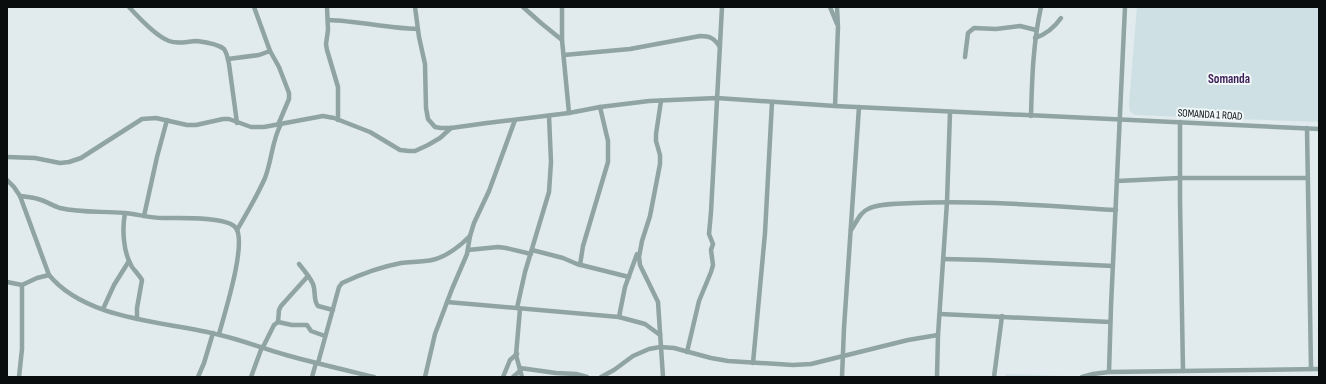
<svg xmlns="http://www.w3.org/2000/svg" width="1326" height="384" viewBox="0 0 1326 384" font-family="'Sofia Sans Condensed',sans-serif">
	<rect width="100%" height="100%" fill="#e1eaec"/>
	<g fill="#cee0e3">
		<path d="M1137 7H1319V122L1135 115 1132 113 1130 111 1129 104Z"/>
		<path d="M1006 374 1090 377H1006Z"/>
	</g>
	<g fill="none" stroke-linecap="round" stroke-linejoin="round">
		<g stroke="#8fa4a3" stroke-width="4.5">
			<path d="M129 7C139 18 156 36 169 41 179 45 187 41 197 41 205 42 218 44 224 49 227 53 228 59 229 64L237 123"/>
			<path d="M254 7 270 51 279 67 289 93V99L278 125"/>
			<path d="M327 7 328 30 326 44 327 50 338 87V120"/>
			<path d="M415 7 419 37 425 64 426 108 428 119 435 127 441 128H451L487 123 569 113 600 107 649 101 717 98 835 106 1319 129"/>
			<path d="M523 7 541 23 562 40"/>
			<path d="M562 7V40L569 113"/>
			<path d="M830 7 837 24"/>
			<path d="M328 20C358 21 387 28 417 29"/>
			<path d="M1035 38C1047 34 1054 28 1061 18"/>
			<path d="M564 55 630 49 700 36C710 36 714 38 720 47"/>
			<path d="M965 57 968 33 974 28 996 29 1020 26 1036 30"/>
			<path d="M228 59 259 55 270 51"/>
			<path d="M661 101 656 134V141L660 155V164L650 216 642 241 639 257 640 265 658 302 663 377"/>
			<path d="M835 106 838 27 837 7"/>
			<path d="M1031 116C1032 79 1033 43 1041 7"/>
			<path d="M1180 122V201L1183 371"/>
			<path d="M1307 128 1311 369"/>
			<path d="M7 157 35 158 60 163 69 162 81 158 95 149 142 119 156 118 187 125H196L223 119H229L251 127H264L323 116 334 118 370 132 400 150 409 151H415L428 145 440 138 451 128"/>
			<path d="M7 180 14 187 20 196 49 275C87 321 166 321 220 335 242 340 264 349 286 355 315 363 345 370 374 377"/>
			<path d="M1117 181 1180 178H1307"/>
			<path d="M20 196C26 197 32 197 38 199 46 201 53 206 60 208 81 213 103 211 124 213 137 214 150 218 163 218 178 218 228 216 236 228 247 244 224 315 219 334"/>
			<path d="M125 213C122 229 123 252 132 267 135 271 139 275 142 280L137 308V319"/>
			<path d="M144 216 157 157 167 120"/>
			<path d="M237 230C247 213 257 196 265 178 272 160 272 140 281 124"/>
			<path d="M851 230C856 223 860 212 868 209 879 203 900 204 913 203 980 200 1048 206 1116 210"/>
			<path d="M468 250 498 247 506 248 531 254"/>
			<path d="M532 250 563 258 577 264 629 277"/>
			<path d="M943 259 985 260 1113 266"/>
			<path d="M299 264C304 270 310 277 313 284 316 292 313 300 318 306L333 310"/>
			<path d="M580 265 583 246 608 162V141L600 107"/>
			<path d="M7 282 22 285 37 278 49 275"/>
			<path d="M447 302 619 317 645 324 660 335"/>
			<path d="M517 308 525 272 549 192 551 162 549 116"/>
			<path d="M103 309 114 285 129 261"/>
			<path d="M520 309 516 355 522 377"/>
			<path d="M940 314 1110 322"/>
			<path d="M619 317 625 287 637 254"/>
			<path d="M278 322 279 310 281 306 308 276"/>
			<path d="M263 347 274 325 278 322 292 325H307L311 331 325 336"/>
			<path d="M687 352 699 301 711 272 713 265 711 250 713 244 709 234 711 212 722 7"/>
			<path d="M318 363 339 287 342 283C361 274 380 267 401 263 409 262 417 262 425 261 443 260 458 248 470 236"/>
			<path d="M753 363 765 233 772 102"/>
			<path d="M520 368 556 373 576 374 587 377"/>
			<path d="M1109 372 1111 306 1125 7"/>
			<path d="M19 377 22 349V285"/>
			<path d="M198 377 204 363 213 333"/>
			<path d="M251 377 262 347"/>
			<path d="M312 377 316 363"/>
			<path d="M425 377 435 334 452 289 467 254 470 236 474 223 489 191 515 120"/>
			<path d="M503 377 510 360 517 354"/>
			<path d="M513 377 521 370"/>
			<path d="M601 377 614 370 633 356 649 349 660 347 674 348 711 358 728 361 793 365 811 364 908 340 938 335"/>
			<path d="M842 377 844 328 859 107"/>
			<path d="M937 377 938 335 947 202 950 112"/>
			<path d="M994 377 1002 316"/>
			<path d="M1082 377 1093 374 1109 372 1319 369"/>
		</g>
	</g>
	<g text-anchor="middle" stroke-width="4" stroke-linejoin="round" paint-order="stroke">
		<g font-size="11" fill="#0a0d0d" stroke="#eff7f9">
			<text transform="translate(1210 114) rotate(3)" y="4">SOMANDA 1 ROAD</text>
		</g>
		<g font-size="13" font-weight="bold" fill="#3e1e56" stroke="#eff7f9">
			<text x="1229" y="83">Somanda</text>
		</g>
	</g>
	<rect width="1326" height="384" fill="none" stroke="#0a0d0d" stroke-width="16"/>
</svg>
